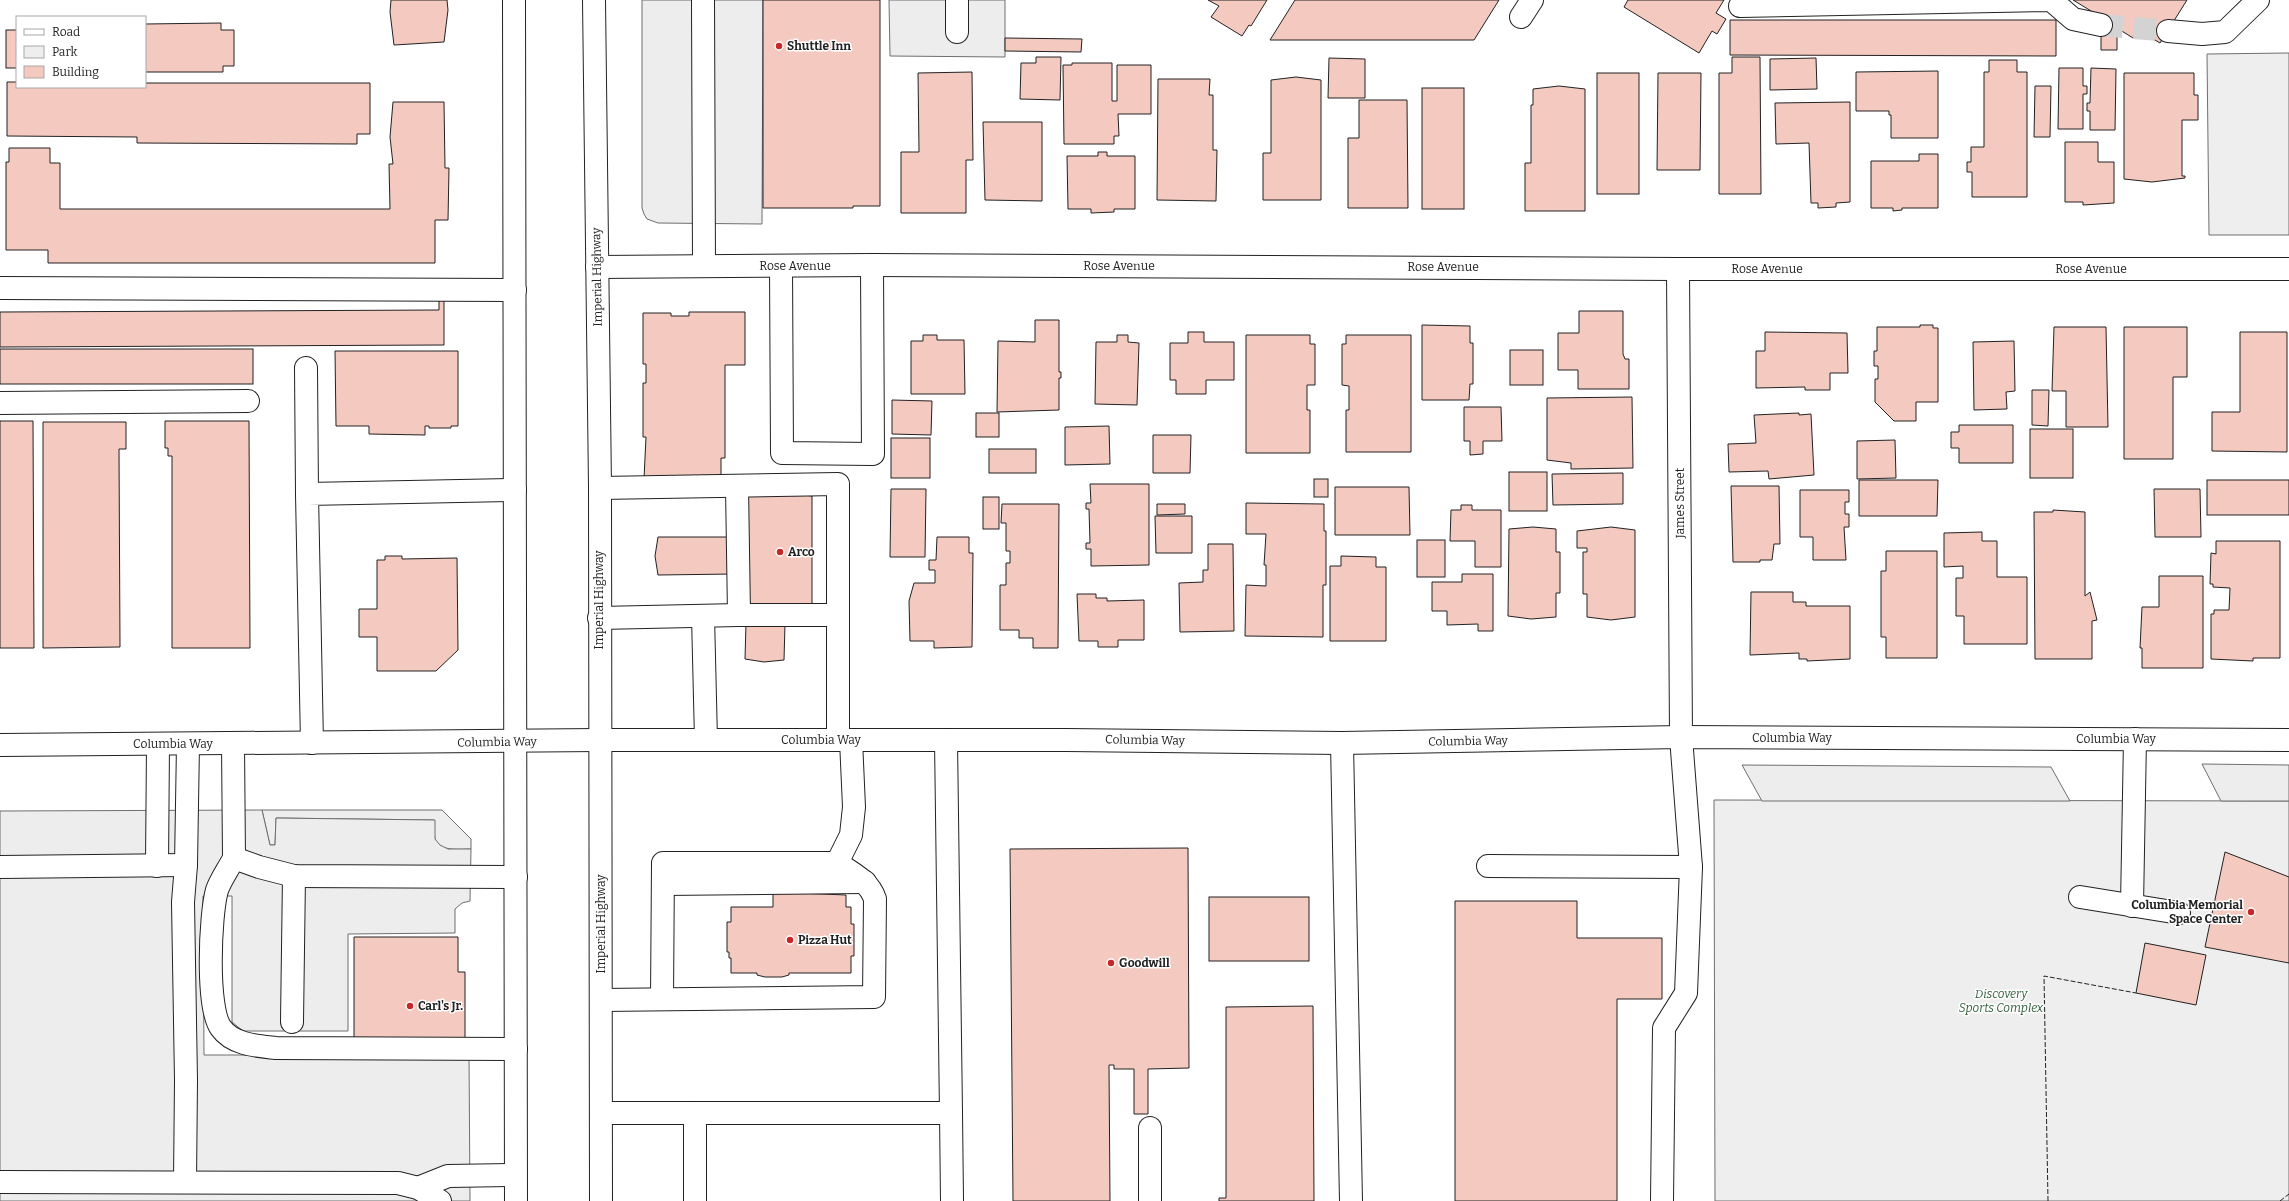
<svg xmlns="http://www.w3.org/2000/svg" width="2289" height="1201" viewBox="0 0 2289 1201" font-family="Bitter,serif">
	<rect width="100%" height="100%" fill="#fff"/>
	<g fill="#eee" stroke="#6f6f6f">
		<path d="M2289 53V235H2209L2207 54Z"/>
		<path d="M1714 800 2289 801V1201H1715Z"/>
		<path d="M262 810H442L471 839V849C460 849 439 852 435 839 434 834 435 826 434 820L276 818 275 845H270Z"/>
	</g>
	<g fill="#ededed" stroke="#6f6f6f">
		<path d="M642 0H763L762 224 658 223 647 219 644 214 642 208Z"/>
		<path d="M889 0H1005V57L890 56Z"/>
		<path d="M2202 764 2289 765V801H2221Z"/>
		<path d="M1742 765 2051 767 2070 801H1762Z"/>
		<path d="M262 810 270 845H275L276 818 435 820V839L440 845 448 849H471L470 901 462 903 455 909V933L348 934V1031H243L232 1022V896H203L204 1055H469L470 1201H0V811Z"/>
	</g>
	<g fill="#f3c9c0" stroke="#222">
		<path d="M391 0H447L448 10 444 42 394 45 390 12Z"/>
		<path d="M763 0H880V206H853V208H763Z"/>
		<path d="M1208 0H1267L1251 26 1249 25 1242 36 1211 17 1219 6Z"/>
		<path d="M1295 0H1499L1474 40H1270Z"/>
		<path d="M1628 0H1724L1716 13 1726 19 1717 34 1712 31 1699 53 1624 7Z"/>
		<path d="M2073 0H2187L2160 43 2138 30 2133 38 2117 28V50H2101V17Z"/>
		<path d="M1730 20H2056V56L1730 55Z"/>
		<path d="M221 23V30H234V66H223V72H145V24Z"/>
		<rect x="6" y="30" width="11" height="38"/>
		<path d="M1005 38 1082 39 1081 52 1005 51Z"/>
		<path d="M1036 57H1061L1060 100 1020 99 1021 63H1036Z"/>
		<path d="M1732 57H1760L1761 194H1719V73H1732Z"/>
		<path d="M1329 58 1365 59V98H1328Z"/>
		<path d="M1816 58 1817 89 1770 90V59Z"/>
		<path d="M1989 60H2017V72H2027V197H1972V172H1967V162H1971V147H1984V72H1989Z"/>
		<path d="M1072 63H1112V101H1117V65H1151V114H1118L1119 136H1114V144H1064L1063 65H1072Z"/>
		<path d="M2059 68H2083V86H2087V94H2083V129H2058Z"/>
		<path d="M2091 68 2116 69 2115 130H2090V111H2087V103H2090Z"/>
		<path d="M1938 71V138H1891V115H1889V111H1856V72Z"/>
		<path d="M972 72 973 160H966V213H901V152H919L918 73Z"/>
		<rect x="1597" y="73" width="42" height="121"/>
		<path d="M1658 73H1701L1700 170H1657Z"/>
		<path d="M2124 73H2194V95H2198V120H2182V176H2185V178L2152 182 2124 179Z"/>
		<path d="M1296 77 1321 80V200H1263V153H1271V80Z"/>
		<path d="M1158 79H1210L1209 95H1213V150H1217L1216 201 1157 200Z"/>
		<path d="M7 82H17V87H145V83H370V134H357V144L137 143V137L7 136Z"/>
		<path d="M1559 86 1585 89V211H1525V163H1531V105H1533V89Z"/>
		<path d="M2035 86H2051L2050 137H2034Z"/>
		<rect x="1422" y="88" width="42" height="121"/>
		<path d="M1359 100H1407L1408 208H1348V138H1359Z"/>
		<path d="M393 102H444L445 168H449L448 220H435V263H48V250H6V162H9V148H50V163H60V209H390L389 164H393L390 137Z"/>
		<path d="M1850 102V202L1836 203V207L1818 208V203H1811L1809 143 1776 144 1775 103Z"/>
		<path d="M983 122H1042V201L985 200Z"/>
		<path d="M2065 142H2098V162H2114V203L2083 205V202H2065Z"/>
		<path d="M1098 152H1107V156H1135V209H1114V212L1091 213V209H1068L1067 156H1098Z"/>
		<path d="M1919 154H1938V208H1902V210L1893 211V208H1871V161H1919Z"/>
		<path d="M439 298H444V345L0 347V312L439 310Z"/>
		<path d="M1579 311H1623V354L1625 359H1629V389H1578V370H1558V333H1579Z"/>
		<path d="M689 312H745V365H725V458H721V478L644 479 646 437H643V383H646V364H643V313H671V316H689Z"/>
		<path d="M1035 320H1059V372H1061V378H1059V410L997 412 998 341 1035 342Z"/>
		<path d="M1422 325 1470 326V343H1473V384H1470L1469 400H1422Z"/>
		<path d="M1920 325H1933V328H1938V402H1916V421H1894L1875 402V379H1878V366H1874V351H1877V327H1920Z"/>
		<path d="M2054 327H2106L2108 427H2066V391H2052Z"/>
		<path d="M2124 327H2187V377H2173V459H2124Z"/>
		<path d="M1188 332H1204V342H1234V380H1206V394H1176V380H1170V343H1188Z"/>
		<path d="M1765 332 1847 333 1848 373H1830V390H1805V387L1756 388V351H1765Z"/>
		<path d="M2240 332H2287V452L2212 451V412H2240Z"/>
		<path d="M923 335H937V340H964L965 394H911V341H923Z"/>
		<path d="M1117 335H1128V342L1139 343 1137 405 1095 404 1096 342H1117Z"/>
		<path d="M1246 335H1310V344H1315V385H1307V410H1310V453H1246Z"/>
		<path d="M1346 335H1411V452H1346V410H1349V386L1342 385V344H1346Z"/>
		<path d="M2014 341 2015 391 2006 392 2007 409 1974 410 1973 342Z"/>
		<rect x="0" y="349" width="253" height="35"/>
		<rect x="1510" y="350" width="33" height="35"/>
		<path d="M335 351H458V426H451V428H429V426H425V435L369 434V426H336Z"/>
		<path d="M2032 390H2049L2048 426 2032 425Z"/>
		<path d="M1632 397 1633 468 1571 469V463L1547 460V398Z"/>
		<path d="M892 400 932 401 931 435 892 434Z"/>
		<path d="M1464 407H1501L1502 441H1483V454L1470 455V441H1464Z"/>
		<rect x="976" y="413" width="23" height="24"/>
		<path d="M1799 413V415L1811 414 1814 475 1769 479 1768 471 1729 472 1728 444 1756 443 1754 415Z"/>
		<path d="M0 421H33L34 648H0Z"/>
		<path d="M165 421H249L250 648H172V456H168V448H165Z"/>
		<path d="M43 422H126V449H119L120 647 43 648Z"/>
		<path d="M1959 425H2013V463H1959V448H1951V432H1959Z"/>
		<path d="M1109 426 1110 464 1065 465V427Z"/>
		<rect x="2030" y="429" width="43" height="49"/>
		<path d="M1153 435H1191L1190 473H1153Z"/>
		<rect x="891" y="438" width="39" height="40"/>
		<path d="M1895 440 1896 478 1857 479V441Z"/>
		<rect x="989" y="449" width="47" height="24"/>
		<rect x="1509" y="472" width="38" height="39"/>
		<path d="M1623 473V504L1553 505 1552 474Z"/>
		<rect x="1314" y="479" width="14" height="18"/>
		<path d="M1859 480H1938L1937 516H1859Z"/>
		<rect x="2207" y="480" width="82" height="35"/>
		<path d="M1090 484H1149V565L1091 566V549H1086V543H1090L1089 509H1086V503H1091Z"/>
		<path d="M1731 486H1779L1780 544H1774L1772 560H1760V562H1733Z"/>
		<path d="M1335 487H1409L1410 535H1335Z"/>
		<path d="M891 489H926L925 557H890Z"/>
		<path d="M2154 489H2200L2201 537H2155Z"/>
		<path d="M1800 490H1849V502H1845V514H1849V527H1844L1846 560H1813V537H1800Z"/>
		<path d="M780 492 812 496V607L748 608 747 496Z"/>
		<rect x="983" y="497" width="16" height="32"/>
		<path d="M1246 503 1324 504V531H1326V585H1323V637L1245 636 1246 585 1266 586V565H1264L1266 534H1246Z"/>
		<path d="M1002 504H1059L1058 648H1033V638H1019V630H1000V585H1006V563H1010V551H1006V523H1001Z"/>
		<path d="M1157 504H1185V514L1157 515Z"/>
		<path d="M1461 505H1472V510H1501V567H1475V541H1450L1451 510H1461Z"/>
		<path d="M2053 510 2085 512V596L2090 592 2097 620 2092 621V659H2035L2034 512H2053Z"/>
		<path d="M1155 516H1192V553H1156Z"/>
		<path d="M1533 527 1556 529V552H1560V593H1556V617L1531 619 1508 616 1509 529Z"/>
		<path d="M1611 527 1635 530V617L1611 620 1587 617V594H1583V552H1587V548H1577V531Z"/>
		<path d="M1982 532V541H1997V577H2027V644H1964V616H1956V578H1963V566L1944 567V533Z"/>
		<path d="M658 537H734V574L658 575 655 556Z"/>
		<path d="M937 537H969V553H973L972 647 934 648V641H910L909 601 914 583H935V570H929V560H936Z"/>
		<rect x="1417" y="540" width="28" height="37"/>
		<path d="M2216 541H2280V658H2253V661L2211 659V614H2214V610H2229L2230 588 2213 587V584H2210L2211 553 2216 554Z"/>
		<path d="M1208 544H1233L1234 631 1180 632 1179 583 1203 582V570H1208Z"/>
		<path d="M1886 551H1937V658H1886V637H1881V571H1886Z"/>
		<path d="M385 556H402V559L457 558 458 650 436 671H377V637H359V609H377V560H385Z"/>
		<path d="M1341 556 1376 557V567H1386V641H1330V566H1341Z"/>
		<path d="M1462 574H1493V631H1478V624L1447 625V611H1432V582H1462Z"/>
		<path d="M2159 576H2203V668H2142V648H2140L2142 607H2159Z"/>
		<path d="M1751 592H1793V602H1806V606H1850V659L1807 661V659H1799V653L1750 655Z"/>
		<path d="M1077 594H1096V598H1107V601L1144 600V640H1118V647H1098V641H1079Z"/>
		<path d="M746 623 785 624 784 660 764 662 745 659Z"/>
		<path d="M1188 848 1189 1068 1148 1069V1114H1134V1069H1114V1065H1109L1110 1201H1013L1010 849Z"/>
		<path d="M2225 852 2289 877V963L2205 947Z"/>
		<path d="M773 892 846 895V907H851V924H854V956H851V973H789V975L782 977H765L757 975V973H731V958H729V952H727V922H731V907H773Z"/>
		<rect x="1209" y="897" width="100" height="64"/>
		<path d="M1455 901H1577V938H1662V999H1617V1201H1455Z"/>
		<path d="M354 937H458V972H465V1045L354 1040Z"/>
		<path d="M2145 943 2206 955 2196 1005 2136 993Z"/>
		<path d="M1313 1006 1314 1201H1219V1198H1226V1007Z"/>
	</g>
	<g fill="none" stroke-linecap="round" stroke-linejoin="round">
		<path stroke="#d3d3d3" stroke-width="22" stroke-dasharray="22 11" stroke-linecap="butt" d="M2101 25 2168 31"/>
		<g stroke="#222" stroke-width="24">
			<g id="minor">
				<path d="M703 0 704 266"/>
				<path d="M957 0V32"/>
				<path d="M1740 6 2051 0 2073 19 2101 25"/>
				<path d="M1521 17 1532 0"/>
				<path d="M2168 31 2202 34 2225 32 2258 0"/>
				<path d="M781 266 782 453 873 454 872 265"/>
				<path d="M597 267 872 265 1678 269H2289"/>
				<path d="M0 288 515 290"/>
				<path d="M306 368 307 494"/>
				<path d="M0 403 248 401"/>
				<path d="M737 486 739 615H838"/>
				<path d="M600 488 838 484V740"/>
				<path d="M703 616 706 740"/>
				<path d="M599 618 739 615"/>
				<path d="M312 743 307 494 515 490"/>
				<path d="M1342 743 1351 1201"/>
				<path d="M233 744 234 858 259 867 294 876 516 877"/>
				<path d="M0 745 600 740H1066L1342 743 1681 737 2289 740"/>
				<path d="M234 858C229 868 221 879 217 890 210 915 206 1008 221 1028 233 1045 258 1046 276 1048L516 1049"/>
				<path d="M157 866 158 744"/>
				<path d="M1488 866 1691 867"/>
				<path d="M0 867 186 865"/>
				<path d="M663 884 865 882"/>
				<path d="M2080 897 2179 913"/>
				<path d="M2132 906 2135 739"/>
				<path d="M662 999 663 863H837L851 835 854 807 851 740"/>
				<path d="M601 1000 874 997 875 899C869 881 852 873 837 863"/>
				<path d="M292 1022 294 876"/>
				<path d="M601 1113H951L946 740"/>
				<path d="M951 1113 952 1201"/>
				<path d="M1150 1128V1201"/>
				<path d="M0 1182 398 1183 418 1188 440 1201"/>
				<path d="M185 1182 186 1080 183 902 186 865 188 744"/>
				<path d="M418 1188 448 1176 515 1175"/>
				<path d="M695 1201V1113"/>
				<path d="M1662 1201 1664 1028 1686 993 1691 867 1681 737 1678 269"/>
			</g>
		</g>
		<g stroke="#222" stroke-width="24">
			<g id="major">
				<path d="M514 0 516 1201"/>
				<path d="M594 0 600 488 601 1201"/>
			</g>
		</g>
		<use href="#minor" stroke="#fff" stroke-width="22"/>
		<use href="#major" stroke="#fff" stroke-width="22"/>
		<g stroke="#222" stroke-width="1" stroke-dasharray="5 2" stroke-linecap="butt">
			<path d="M2048 1201 2044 976 2136 993"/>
			<path d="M2280 1201 2289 1194"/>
		</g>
	</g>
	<g fill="#c62828" stroke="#fff" stroke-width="1.5">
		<circle cx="779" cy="46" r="4"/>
		<circle cx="780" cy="552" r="4"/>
		<circle cx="2251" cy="912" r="4"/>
		<circle cx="790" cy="940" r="4"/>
		<circle cx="1111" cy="963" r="4"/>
		<circle cx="410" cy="1006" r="4"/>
	</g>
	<g text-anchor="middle" stroke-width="3" stroke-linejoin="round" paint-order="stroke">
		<g font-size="12" font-weight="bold" fill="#222" stroke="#fff" text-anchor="start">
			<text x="787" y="50">Shuttle Inn</text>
			<text x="788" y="556">Arco</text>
			<text x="2243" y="909" text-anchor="end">Columbia Memorial<tspan x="2243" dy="14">Space Center</tspan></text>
			<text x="798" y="944">Pizza Hut</text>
			<text x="1119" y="967">Goodwill</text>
			<text x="418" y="1010">Carl's Jr.</text>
		</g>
		<g font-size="12" fill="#222" stroke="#fff">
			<text x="795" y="270">Rose Avenue</text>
			<text x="1119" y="270">Rose Avenue</text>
			<text x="1443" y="271">Rose Avenue</text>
			<text x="1767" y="273">Rose Avenue</text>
			<text x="2091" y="273">Rose Avenue</text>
			<text transform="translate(597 277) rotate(-91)" y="4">Imperial Highway</text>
			<text transform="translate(1680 503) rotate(-90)" y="4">James Street</text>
			<text transform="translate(599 600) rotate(-90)" y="4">Imperial Highway</text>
			<text x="1792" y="742">Columbia Way</text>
			<text x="2116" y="743">Columbia Way</text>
			<text x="821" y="744">Columbia Way</text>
			<text transform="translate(1145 740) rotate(1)" y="4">Columbia Way</text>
			<text transform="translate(1468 741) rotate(-1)" y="4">Columbia Way</text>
			<text transform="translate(497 742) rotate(-1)" y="4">Columbia Way</text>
			<text x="173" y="748">Columbia Way</text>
			<text transform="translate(601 924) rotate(-90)" y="4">Imperial Highway</text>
		</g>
		<g font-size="12" font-style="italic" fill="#2f5e38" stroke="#fff">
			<text x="2001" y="998">Discovery<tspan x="2001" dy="14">Sports Complex</tspan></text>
		</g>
	</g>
	<rect x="16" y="16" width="130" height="72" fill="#ffffff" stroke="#a7a7a7"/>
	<rect x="24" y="29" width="20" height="6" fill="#ffffff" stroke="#a7a7a7"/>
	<text x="52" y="36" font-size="12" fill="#222222">Road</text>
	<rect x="24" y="46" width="20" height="12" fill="#eeeeee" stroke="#a7a7a7"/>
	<text x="52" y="56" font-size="12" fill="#222222">Park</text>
	<rect x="24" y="66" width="20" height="12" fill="#f3c9c0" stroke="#a7a7a7"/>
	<text x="52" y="76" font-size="12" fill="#222222">Building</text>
</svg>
